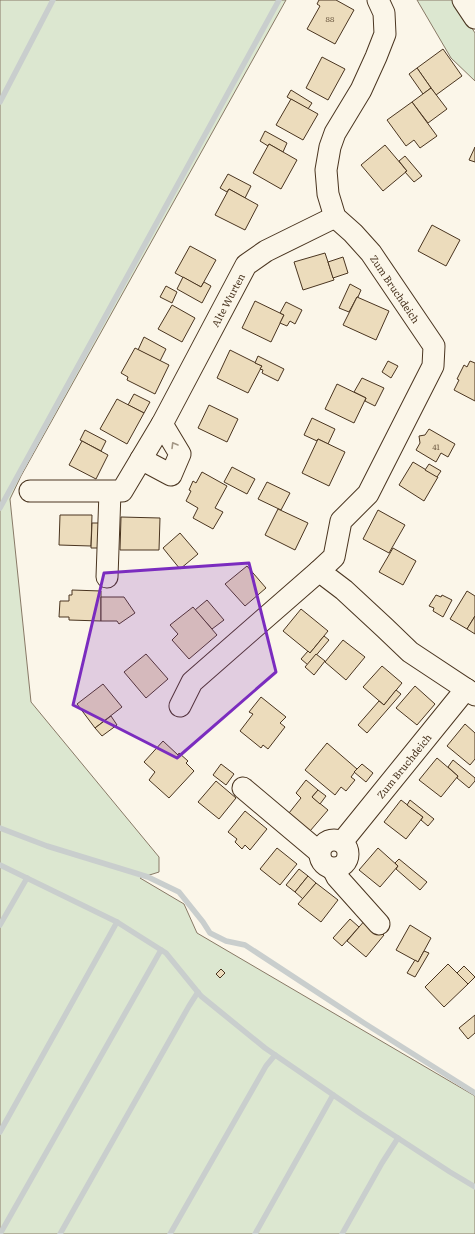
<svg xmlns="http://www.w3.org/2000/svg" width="475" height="1234" viewBox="0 0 475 1234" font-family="Literata,serif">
	<rect width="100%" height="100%" fill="#fbf6e9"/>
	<g fill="#dce7d0" stroke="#887966">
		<path d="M0 0H286L21 476 10 499 31 702 159 857V872L140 878 184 904 197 933 475 1096V1234H0Z"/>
		<path d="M417 0H454L475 33V81L451 58Z"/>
	</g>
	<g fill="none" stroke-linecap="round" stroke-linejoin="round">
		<g stroke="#c9cecd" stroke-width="5.5">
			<path d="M0 102 53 0"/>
			<path d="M0 508 279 0"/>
			<path d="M0 828 47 846 148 877 179 892 203 922 210 933 226 941 245 945 364 1023 475 1093"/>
			<path d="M0 865 117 922 166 953 201 996 265 1048 361 1114 450 1172 475 1187"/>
			<path d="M0 925 27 878"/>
			<path d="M0 1132 117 922"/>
			<path d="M0 1234 161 950"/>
			<path d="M60 1234 189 1006 198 992"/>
			<path d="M170 1234 266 1066 275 1055"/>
			<path d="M255 1234 333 1095"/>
			<path d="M342 1234 382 1163 398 1138"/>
		</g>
	</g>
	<g fill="#ecdcbc" stroke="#4a3520">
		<path d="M319 0H336L354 10 335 44 307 29 320 6 317 4Z"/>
		<path d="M443 49 462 76 436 95 417 68Z"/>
		<path d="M322 57 345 69 328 100 306 88Z"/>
		<path d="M417 68 431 88 423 94 409 74Z"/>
		<path d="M431 88 447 109 428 123 412 102Z"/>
		<path d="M291 90 312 103 308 109 287 97Z"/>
		<path d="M291 99 318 114 303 140 276 125Z"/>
		<path d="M412 102 437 136 420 148 414 140 406 146 387 120Z"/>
		<path d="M265 131 287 143 283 152 269 144 268 146 260 141Z"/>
		<path d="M269 144 297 160 281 189 253 173Z"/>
		<path d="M385 145 407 171 383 191 361 165Z"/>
		<path d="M475 147V162L469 160Z"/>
		<path d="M405 156 422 176 414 182 405 172 407 171 399 161Z"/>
		<path d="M228 174 251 186 245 198 229 189 227 192 220 188Z"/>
		<path d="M229 189 258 205 245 230 215 215Z"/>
		<path d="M432 225 460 240 446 266 418 251Z"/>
		<path d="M190 246 216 260 201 287 175 273Z"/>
		<path d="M325 253 334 280 303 290 294 262Z"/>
		<path d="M343 257 348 273 333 278 328 262Z"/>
		<path d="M183 277 201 287 204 282 211 286 202 303 177 289Z"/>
		<path d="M350 284 361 290 358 297H357L349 312 339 308Z"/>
		<path d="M166 286 177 292 172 303 160 297Z"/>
		<path d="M357 297 389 311 376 340 343 325Z"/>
		<path d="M255 301 284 315 271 342 242 328Z"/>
		<path d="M286 302 302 310 295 324 290 321 287 326 280 323 284 315 280 313Z"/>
		<path d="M172 305 195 318 182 342 158 329Z"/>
		<path d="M144 337 166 349 160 361 138 350Z"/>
		<path d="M135 348 169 365 155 394 127 380 128 377 121 373Z"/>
		<path d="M230 350 262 366 248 393 217 378Z"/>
		<path d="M258 356 284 369 278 381 262 373 263 370 260 369 262 366 255 363Z"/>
		<path d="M388 361 398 366 391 378 382 372Z"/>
		<path d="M470 361 475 363V401L454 390 459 380 457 379 464 365 467 367Z"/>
		<path d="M362 378 384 388 375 406 365 401 366 398 354 392Z"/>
		<path d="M337 384 366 398 354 423 325 409Z"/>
		<path d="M134 394 150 402 144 413 128 405Z"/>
		<path d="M117 399 144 413 127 444 100 429Z"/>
		<path d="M209 405 238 419 227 442 198 428Z"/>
		<path d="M312 418 335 429 328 444 318 439 317 441 304 435Z"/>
		<path d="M429 429 455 444 448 457 441 453 436 462 416 450 420 443 419 436 425 435Z"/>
		<path d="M85 430 106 441 101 451 80 440Z"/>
		<path d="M318 439 345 452 329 486 302 473Z"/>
		<path d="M82 441 108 455 96 479 69 465Z"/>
		<path d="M413 462 438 477 424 501 399 485Z"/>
		<path d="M429 464 441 471 437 477 425 470Z"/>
		<path d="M232 467 255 479 247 494 224 482Z"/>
		<path d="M202 472 227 486 215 508 223 512 213 529 193 518 198 508 186 501 191 491 189 490 193 481 196 483Z"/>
		<path d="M267 482 290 493 281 510 258 499Z"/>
		<path d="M278 509 308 523 295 550 265 535Z"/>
		<path d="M378 510 405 525 389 553 363 539Z"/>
		<path d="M60 515H92L91 546 59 545Z"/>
		<path d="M121 517 160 518 159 550H120Z"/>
		<path d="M92 523H102L101 548H91Z"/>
		<path d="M180 533 198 554 180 569 163 548Z"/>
		<path d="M393 548 416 561 403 585 379 572Z"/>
		<path d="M247 566 266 588 245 606 225 584Z"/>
		<path d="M72 590 101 591V621L69 620V617H59L60 601H69V595H72Z"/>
		<path d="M467 591 475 596V616L467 629 450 619Z"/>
		<path d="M436 595 441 597 442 595 452 600 443 617 433 611 434 608 429 606Z"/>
		<path d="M101 597H124L135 613 119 624 117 621H101Z"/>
		<path d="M207 600 224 620 212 629 195 610Z"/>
		<path d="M193 607 217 635 189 659 172 640 178 634 170 625Z"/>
		<path d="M301 609 328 631 310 653 283 631Z"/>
		<path d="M475 616V634L467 629Z"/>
		<path d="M324 636 329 640 308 665 301 659 308 651 310 653Z"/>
		<path d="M343 640 365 657 346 680 325 662Z"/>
		<path d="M146 654 168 679 146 698 124 672Z"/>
		<path d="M316 654 325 661 314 675 305 667Z"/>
		<path d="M382 666 402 683 384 705 363 687Z"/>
		<path d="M103 684 122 707 95 728 77 704Z"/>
		<path d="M415 686 435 704 417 725 396 708Z"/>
		<path d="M396 690 401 694 367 733 358 725 379 701 384 705Z"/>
		<path d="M261 697 286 717 280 723 285 727 268 749 263 745 261 748 240 731 253 714 249 712Z"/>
		<path d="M111 716 117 725 102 736 95 728Z"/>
		<path d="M465 724 475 733V759L470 765 447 746Z"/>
		<path d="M163 741 178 755 179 753 188 761 186 763 194 771 169 798 149 780 155 772 144 762Z"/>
		<path d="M327 743 357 769 351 777 355 780 346 791 341 787 335 795 305 770Z"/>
		<path d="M437 758 458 776 441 797 419 780Z"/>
		<path d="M453 760 475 778V781L469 788 457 778 458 776 448 767Z"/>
		<path d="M221 764 234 774 226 785 213 775Z"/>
		<path d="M362 764 373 773 366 782 354 772Z"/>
		<path d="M306 780 318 790 312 797 328 810 310 831 289 813 301 798 296 793Z"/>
		<path d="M216 781 236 798 219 819 198 802Z"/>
		<path d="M318 790 326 796 320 804 312 797Z"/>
		<path d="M401 800 423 817 406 839 384 822Z"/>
		<path d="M410 800 434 819 428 826 421 820 423 817 407 805Z"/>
		<path d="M245 811 267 829 250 850 245 845 242 849 235 842 237 839 228 832Z"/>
		<path d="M277 848 297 864 280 885 260 869Z"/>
		<path d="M378 848 398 866 380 887 359 870Z"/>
		<path d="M399 859 427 882 420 890 396 869 398 866 395 863Z"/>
		<path d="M299 869 308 876 295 892 286 885Z"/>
		<path d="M308 876 316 883 303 899 295 892Z"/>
		<path d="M316 883 338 900 321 922 298 904Z"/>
		<path d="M350 919 359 927 342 946 333 938Z"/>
		<path d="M366 919 384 935 366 957 347 941Z"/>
		<path d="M410 925 431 938 418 962 396 950Z"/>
		<path d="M424 951 429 953 415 977 407 973 415 960 418 962Z"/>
		<path d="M448 964 468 984 444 1007 425 987Z"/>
		<path d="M464 966 475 977 468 984 457 973Z"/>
		<path d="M221 969 225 973 220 978 216 974Z"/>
		<path d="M475 1015V1033L468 1039 459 1028Z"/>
	</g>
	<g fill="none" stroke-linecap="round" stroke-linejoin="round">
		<g stroke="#4a3520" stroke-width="23">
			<g id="minor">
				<path d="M378 0 384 13 385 34 376 57 361 90 335 133 330 147 326 170 328 194 335 217 353 233 371 253 434 346 433 366 368 494 341 521 334 557 319 571 344 590 385 628 410 652 475 695"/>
				<path d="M463 0 475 18"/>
				<path d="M141 459 171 475 180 454 162 424"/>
				<path d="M30 491H122L162 424 246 265 266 251 335 217"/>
				<path d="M107 577 110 492"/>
				<path d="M180 706 192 682 319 571"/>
				<path d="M243 788 319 852"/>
				<circle cx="334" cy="854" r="14"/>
				<path d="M342 842 466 689"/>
				<path d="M333 869 337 877 379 924"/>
			</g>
		</g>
		<use href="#minor" stroke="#fbf6e9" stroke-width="21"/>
	</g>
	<defs><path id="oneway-chevron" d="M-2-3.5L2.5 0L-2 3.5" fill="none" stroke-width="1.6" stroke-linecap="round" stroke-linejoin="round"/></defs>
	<use stroke="#a29684" href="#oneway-chevron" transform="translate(174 445) rotate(-121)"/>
	<path fill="#7b2cbf" fill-opacity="0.2" stroke="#7b2cbf" stroke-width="3" stroke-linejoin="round" d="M249 563 276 672 177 758 73 705 104 573Z"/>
	<g text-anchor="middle" stroke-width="3" stroke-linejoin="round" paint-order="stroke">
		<g font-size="8" fill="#725f47">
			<text x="330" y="22">88</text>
			<text x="436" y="450">41</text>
		</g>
		<g font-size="10" fill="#4a3520" stroke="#fbf6e9">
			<text transform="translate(395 289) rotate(56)" y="4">Zum Bruchdeich</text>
			<text transform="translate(228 300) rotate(-62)" y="4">Alte Wurten</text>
			<text transform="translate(404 766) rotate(-51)" y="4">Zum Bruchdeich</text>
		</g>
	</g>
</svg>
